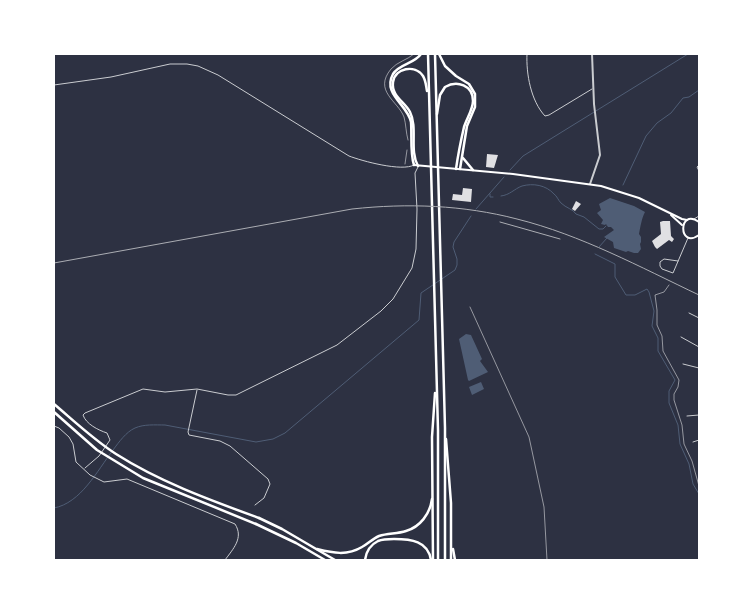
<svg xmlns="http://www.w3.org/2000/svg" width="753" height="614" viewBox="0 0 753 614" font-family="Roboto,sans-serif">
	<rect width="100%" height="100%" fill="#2d3142"/>
	<g fill="#4f5d75">
		<path d="M610 198 634 206 645 212C642 217 640 228 639 234L641 237V242L640 244 641 249 638 253H634L628 251 626 252 614 248 613 242 604 237 614 230 611 227H608L606 224 605 225 601 224 603 220 597 213 601 210 599 204Z"/>
		<path d="M466 334 471 335 482 359 480 361 488 372 469 381 468 380 459 339Z"/>
		<path d="M481 382 484 389 472 395 469 387Z"/>
	</g>
	<g fill="none" stroke-linecap="round" stroke-linejoin="round">
		<g stroke="#4f5d75" stroke-width="1">
			<path d="M510 170 523 156 688 54"/>
			<path d="M623 185 646 136 657 123 671 113 683 98 689 97 699 90"/>
			<path d="M490 194V197H493"/>
			<path d="M501 196C510 195 514 189 522 186 533 183 546 185 554 194 557 196 558 200 561 203 566 208 573 209 576 214L584 217 599 229H603L606 226"/>
			<path d="M476 209 504 177"/>
			<path d="M599 247 607 238"/>
			<path d="M595 254 615 264V277L626 295H635L647 289 649 292 654 311 652 326 658 338V351L675 380 669 391V403L678 425 680 444 689 464 693 484 699 494"/>
			<path d="M54 508C81 503 97 471 113 450 119 442 126 432 135 428 144 424 155 425 165 425L256 442 273 439 285 433 419 320 421 293 455 270 457 265V259L453 247 454 242 471 216"/>
		</g>
	</g>
	<g fill="#e0e0e3">
		<path d="M487 154 498 155 494 168 486 167Z"/>
		<path d="M463 188 472 189 471 202 452 200 453 194 462 195Z"/>
		<path d="M576 201 581 204 575 211 572 209Z"/>
		<path d="M663 221H670L671 236 674 239 672 242 669 240 657 249 655 247 652 241 661 234 660 222Z"/>
	</g>
	<g fill="none" stroke-linecap="round" stroke-linejoin="round">
		<g stroke="#fff" stroke-width="0.5">
			<path d="M408 140C406 133 406 124 404 117 398 101 373 91 391 69 397 62 407 60 414 54"/>
			<path d="M405 164 407 150"/>
			<path d="M669 285 664 292 655 295 657 310V325L662 336 663 351 679 380 678 387 674 394V400L682 425 684 444 692 461 699 486"/>
			<path d="M470 307 529 437 544 507 547 560"/>
		</g>
		<g stroke="#caccd0" stroke-width="1">
			<path d="M527 54C526 74 531 101 545 116L549 115 592 89"/>
			<path d="M54 85 111 77 170 64H187L198 66 218 75 349 156C362 161 402 172 414 165"/>
			<path d="M699 165 697 167 699 171"/>
			<path d="M694 219 699 216"/>
			<path d="M678 261 664 259 660 262V266L662 269 673 273 688 238"/>
			<path d="M689 313 699 318"/>
			<path d="M681 337 699 347"/>
			<path d="M683 364 699 368"/>
			<path d="M197 390 188 432 189 435 220 441 230 446 268 479 270 484 264 498 255 505"/>
			<path d="M687 416 699 415"/>
			<path d="M54 426 59 428 69 437 73 444 76 462 90 475 104 482 127 479 235 524C244 538 233 549 225 560"/>
			<path d="M693 442 699 440"/>
			<path d="M85 468 99 456 110 440 107 433C98 430 86 424 83 415L85 413 143 389 165 392 197 389 228 395H236L337 345 381 311 393 299 412 268 416 249 417 209 415 173 418 167"/>
		</g>
		<path stroke="#caccd0" stroke-width="2" d="M590 184 600 155 594 104 592 54"/>
		<g stroke="#fff" stroke-width="2">
			<path d="M414 165 513 174 601 186 639 198 682 219 687 220"/>
			<path d="M671 215 682 225"/>
			<path d="M699 222C678 207 678 250 699 235"/>
		</g>
		<g stroke="#fff" stroke-width="2.5">
			<path d="M439 54 445 66 456 76 469 84 475 94V107L467 126 460 169"/>
			<path d="M463 158 473 170"/>
			<path d="M414 165C410 154 412 135 411 122 408 105 382 94 393 74 399 64 414 64 421 54"/>
			<path d="M54 404C74 421 94 440 116 454 160 482 210 500 259 518"/>
			<path d="M54 412 97 450 143 478 256 524"/>
		</g>
		<g stroke="#fff" stroke-width="2.5">
			<path d="M428 54 438 430V560"/>
			<path d="M435 54 445 428V560"/>
			<path d="M437 114 440 95 445 87C457 80 473 85 473 101 473 109 467 118 464 127 461 140 458 155 456 169"/>
			<path d="M418 166C409 150 418 128 410 112 405 102 391 96 393 82 395 68 415 64 423 76 426 81 426 86 427 91"/>
			<path d="M446 439 451 503V560"/>
			<path d="M259 518 282 529 335 560"/>
			<path d="M256 524 296 543 325 560"/>
			<path d="M317 549C333 553 347 556 362 547 368 544 372 539 379 536 388 533 397 534 406 531 420 527 430 514 432 499"/>
			<path d="M453 549 455 560"/>
			<path d="M365 560C366 552 370 545 378 541 383 539 389 539 394 539 411 539 428 541 431 560"/>
			<path d="M433 560 432 437 435 393"/>
		</g>
		<g stroke="#abadb3" stroke-width="1">
			<path d="M500 222 560 239"/>
			<path d="M54 263 352 209C408 203 463 205 517 219 581 235 640 267 699 295"/>
		</g>
	</g>
	<rect width="753" height="614" fill="none" stroke="#ffffff" stroke-width="110"/>
</svg>
